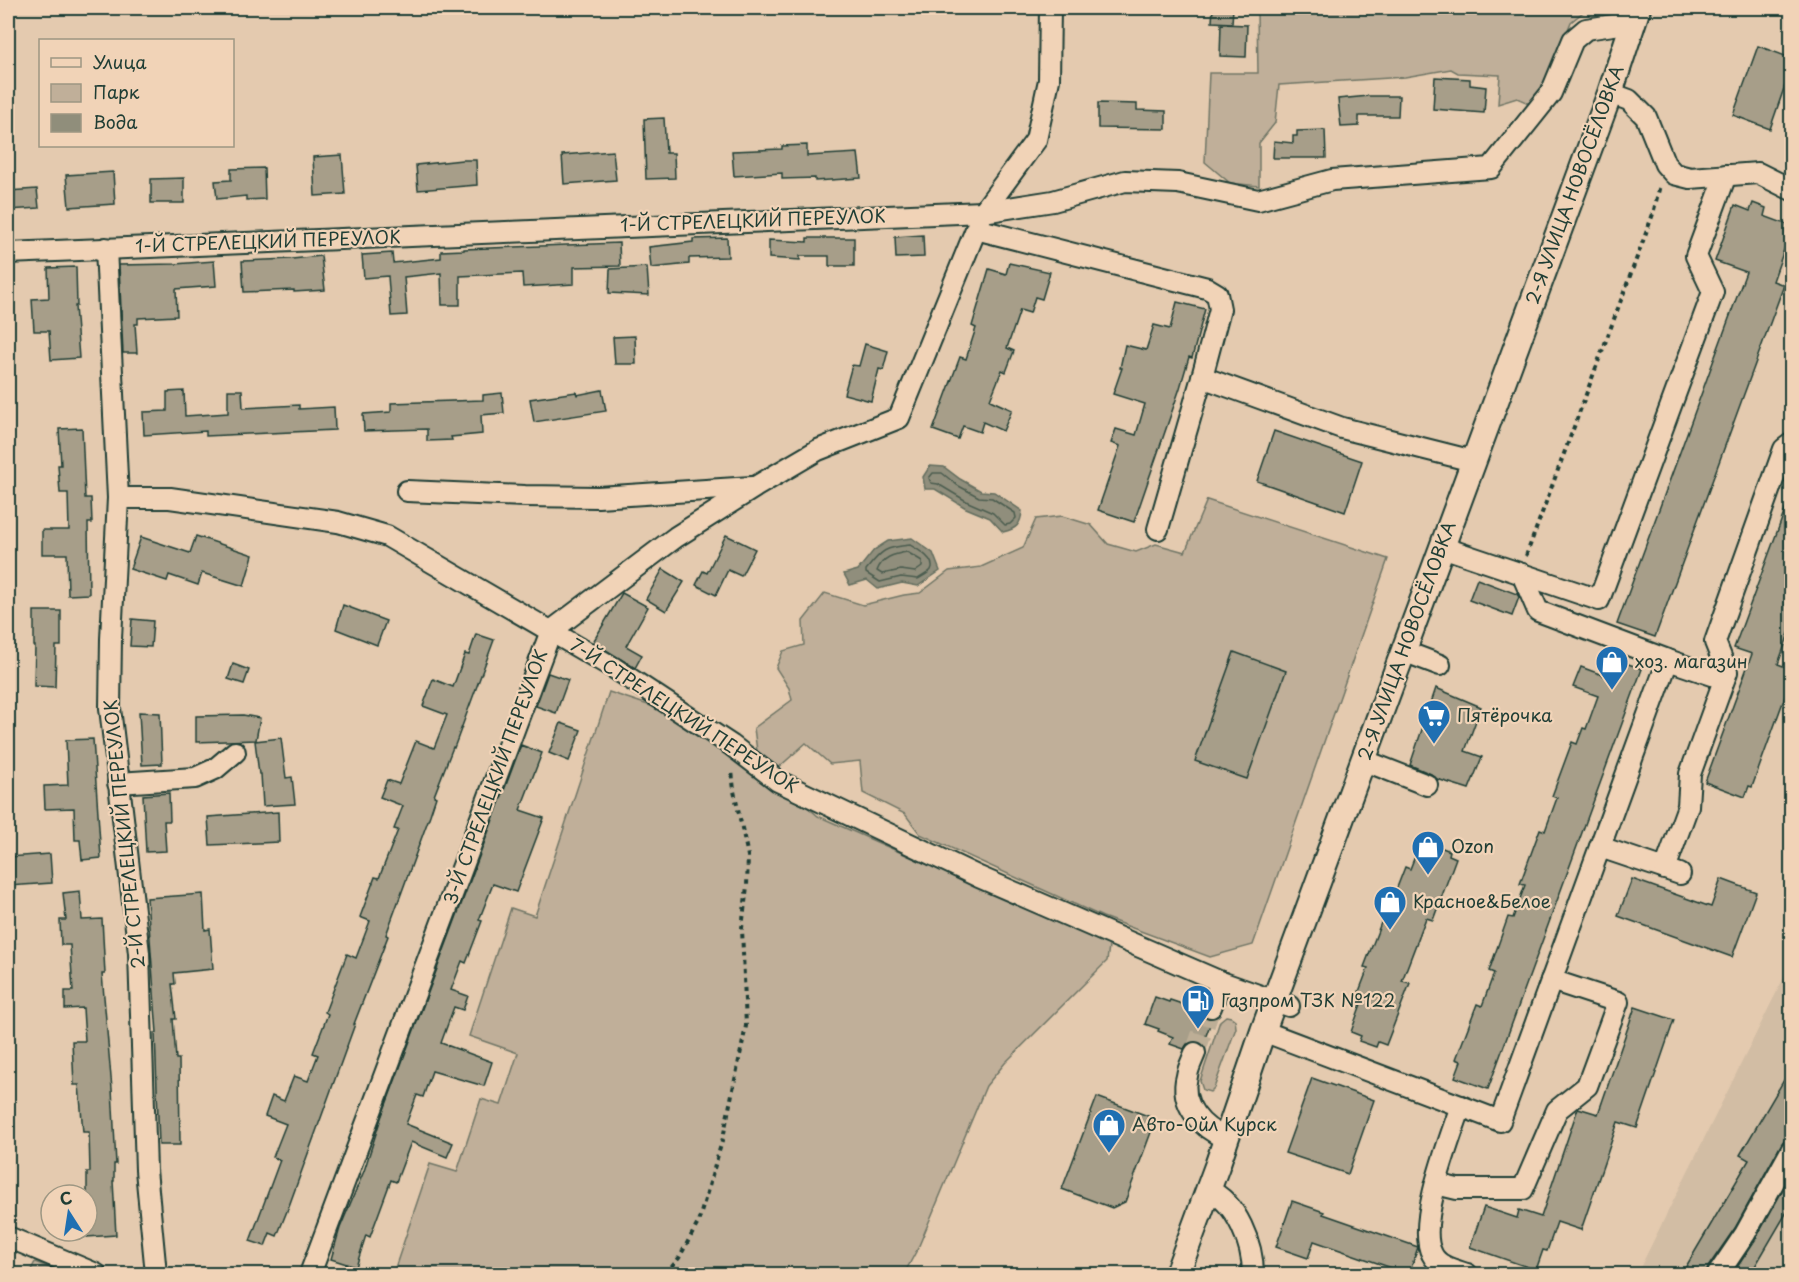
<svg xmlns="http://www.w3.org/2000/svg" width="1799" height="1282" viewBox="0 0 1799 1282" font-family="'Playpen Sans',sans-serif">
	<rect width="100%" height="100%" fill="#e4caaf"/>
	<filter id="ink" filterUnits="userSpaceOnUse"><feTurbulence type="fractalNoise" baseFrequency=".0167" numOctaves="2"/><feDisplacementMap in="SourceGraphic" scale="12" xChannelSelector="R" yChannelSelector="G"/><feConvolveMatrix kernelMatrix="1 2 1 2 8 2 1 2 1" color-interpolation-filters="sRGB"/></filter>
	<g filter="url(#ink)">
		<path fill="#d2bda4" d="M1791 963V1274H1637Z"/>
		<g fill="#c0af99" stroke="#707666" stroke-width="1.5">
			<path d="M1253 8H1588L1571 22 1556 59 1533 105 1517 98 1498 104 1500 75 1458 73 1451 69 1405 77 1279 85 1275 123 1259 143V186L1230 183 1205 162 1209 73H1258L1257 10Z"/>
			<path d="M1207 500 1388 559 1253 945 1210 957 1103 917 920 834 905 814 863 793 860 761 830 764 806 743 778 768 757 751 754 728 792 700 789 688 776 668 783 651 804 645 803 621 825 593 863 605 904 595 920 593 949 571 981 567 1023 548 1036 519 1062 516 1091 525 1108 544 1136 552 1156 544 1185 552Z"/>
			<path d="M609 692 663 710 785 795 805 805 818 816 956 877 1103 932 1109 946 1107 961 1005 1063 986 1086 918 1248 904 1274H393L430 1164 457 1172 481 1099 501 1105 518 1053 469 1036 511 908 535 916Z"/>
			<path d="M1226 1016 1231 1017 1235 1020 1236 1028 1214 1088 1210 1092 1203 1090 1200 1081 1220 1021Z"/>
			<path d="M35 1262 65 1274H29Z"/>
		</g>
		<g fill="#908e7b" stroke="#636e5f" stroke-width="1.5">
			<path d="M930 466 944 467 960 479 981 491 994 492 1022 511C1021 525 1016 529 1003 532L990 518 966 508 935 489H925L923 477Z"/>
			<path d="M912 538 933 553 940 571 918 586 902 583 878 589 867 580 850 585 844 574 858 570 874 550 888 541Z"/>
		</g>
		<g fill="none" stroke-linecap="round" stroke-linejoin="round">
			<g stroke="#4c5d50" stroke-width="1.5">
				<path d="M933 473H942L957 485 979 497 992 498 1015 513 1016 518 1010 524 1005 525 993 513 968 502 938 484 931 483 929 478Z"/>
				<path d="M910 545C917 549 937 560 931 570 929 573 921 577 918 579L901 577 880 582 866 573V570C882 550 885 547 910 545Z"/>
				<path d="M907 552 922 561V567L915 572 901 570 882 574 877 571C882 557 894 554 907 552Z"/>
			</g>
		</g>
		<g fill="#a79e89" stroke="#1f3d34" stroke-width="1.5">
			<path d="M1213 8H1233L1232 23 1212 22Z"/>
			<path d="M1221 24 1247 25 1246 57 1220 56Z"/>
			<path d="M1758 46 1791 58V68L1770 129 1733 115Z"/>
			<path d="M1435 77 1470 79V85L1486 87 1484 113 1433 109Z"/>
			<path d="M1369 96H1399L1398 116H1359V126L1341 127 1338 99Z"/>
			<path d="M1098 103 1137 104V110L1166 111V129L1098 128Z"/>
			<path d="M664 118 666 153H674L675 178 646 179 644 119Z"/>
			<path d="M1325 130 1326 158H1273L1274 141 1293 143V136H1297V131Z"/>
			<path d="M807 145V156L858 153 861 178 815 181V178L782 179V173L734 176 732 151 782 149V146Z"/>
			<path d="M613 151 616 180 564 184 562 155Z"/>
			<path d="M342 155 345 194 315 196 313 157Z"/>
			<path d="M462 160H476L477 185 418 190 416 165Z"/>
			<path d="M264 168 265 199 246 200V196L217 199 215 181 231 180V169Z"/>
			<path d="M113 172 115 204 69 207 66 175Z"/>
			<path d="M184 178V203H151V179Z"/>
			<path d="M37 189 39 208 8 210V191Z"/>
			<path d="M1753 203 1766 208 1764 216 1791 226V230L1773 281 1784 285 1655 637 1617 624 1746 272 1715 261 1735 205 1750 211Z"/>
			<path d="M923 235 924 257 896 258 895 237Z"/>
			<path d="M727 238 728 257 689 258V264L651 268 649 247 693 242V239Z"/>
			<path d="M807 238H854V266H829V256H800V260L769 258V240L807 242Z"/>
			<path d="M619 243 620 266 574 267V284L523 287 522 273 460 276V305H442L441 273 404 277 407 315 391 316 388 276 364 278 362 255 392 253 393 263 441 258V251L464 250V249Z"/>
			<path d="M321 256 325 290 294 292V290L244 292 242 261 292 259Z"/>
			<path d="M214 261 216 286 176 289 177 316 138 318V324H135L137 353H123L119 265 175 264Z"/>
			<path d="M1009 263 1050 272 1042 299 1035 297 1030 313 1020 310 1007 348 1014 351 1006 372 1002 370 990 400 1012 410 1003 431 983 422 980 432 963 426 958 439 933 430 960 357 966 359 976 328 972 326 989 269 1006 274Z"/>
			<path d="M76 267 77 306H75L79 358 51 360 49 331H34L32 299 49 298 48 268Z"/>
			<path d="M647 267 649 295 609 293 610 269Z"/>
			<path d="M1177 302 1205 309 1192 358 1189 357 1180 388 1134 522 1098 510 1120 446 1111 443 1116 429 1136 435 1145 404 1113 394 1122 368H1120L1125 345 1146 350 1154 325 1170 329Z"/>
			<path d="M635 336 636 364H615L613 337Z"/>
			<path d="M865 344 888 351 883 370 879 369 871 401 844 394 852 365 859 366Z"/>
			<path d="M228 390H242L243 408 299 405V409L334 407 335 430 206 436V431L144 435 143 412 167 411V392L184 391 185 416 228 413Z"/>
			<path d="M602 390 606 411 534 422 530 399 576 392 577 395Z"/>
			<path d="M502 393 504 413 481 415 482 434 451 437 452 440 427 441V429L364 431 363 414 391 412V403L483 400V395Z"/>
			<path d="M82 428 85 498H91L92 523H88L89 594 68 595 67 554H42V530H69L68 493H60L58 465H61L59 429Z"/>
			<path d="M1274 431 1362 461 1345 512 1257 481Z"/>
			<path d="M1790 497H1791V628L1778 664 1791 669V680L1752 787 1749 786 1745 797 1705 782 1752 654 1734 648Z"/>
			<path d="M726 535 755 549 741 576 728 570 716 595 696 585 703 571 707 573Z"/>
			<path d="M196 536 253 555 244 586 202 573 198 585 169 575 167 581 130 569 141 537 190 553Z"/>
			<path d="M663 569 684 582 666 611 646 599Z"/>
			<path d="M1477 579 1517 594 1519 597 1512 616 1469 600Z"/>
			<path d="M622 593 648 607 626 646 642 655 635 668 593 642Z"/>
			<path d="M343 605 386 621 377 645 336 629Z"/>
			<path d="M34 611H61V646H56L55 687 34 686 35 646H34Z"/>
			<path d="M132 619 153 621 151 647 130 646Z"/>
			<path d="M476 634 494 640 454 748 453 747 434 796 436 797 430 815 386 935 388 936 354 1024H355L289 1206 277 1236 270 1233 265 1246 250 1241 280 1160 273 1157 286 1124 265 1116 272 1096 284 1101 294 1076 308 1081 318 1055 313 1053 328 1014 325 1012 347 954 356 958 370 921 360 917 375 877 379 878 398 830 394 829 403 806 380 797 387 780 399 784 416 741 434 748 447 715 423 706 433 679 453 687 465 654 469 655Z"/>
			<path d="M1234 652 1286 671 1247 779 1195 761Z"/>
			<path d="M1612 658 1642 669 1488 1089 1455 1077 1461 1061 1456 1059 1477 1004 1482 1006 1494 973 1489 971 1508 917 1513 918 1525 885 1520 884 1540 829 1545 831 1557 798 1552 796 1572 742 1577 744 1583 728 1586 729 1598 696 1573 687 1581 667 1605 676Z"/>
			<path d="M233 664 249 670 244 684 228 679Z"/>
			<path d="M548 673 568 680 556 713 536 706Z"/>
			<path d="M1436 688 1481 707 1465 751 1482 757 1469 789 1437 779 1431 774 1410 765Z"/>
			<path d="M139 712 160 713 162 764 142 765Z"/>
			<path d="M243 715 260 718 256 740 196 742V716Z"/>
			<path d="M561 723 581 730 569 761 549 753Z"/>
			<path d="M281 738 286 778 292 777 295 804 263 806 261 774H259L255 741Z"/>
			<path d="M93 739 101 858 82 860 80 840H75L74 808 45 809 44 786 68 785 66 740Z"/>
			<path d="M521 745 542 753 520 810 544 818 516 892 493 884 479 920 482 921 466 963 462 961 451 990 468 996 463 1010 454 1007 441 1043 492 1062 484 1086 432 1071 423 1097 417 1095 406 1124 453 1143 447 1157 411 1142 396 1182 391 1180 370 1237 366 1235 356 1267 331 1259 340 1228 364 1171 381 1118Z"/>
			<path d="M169 793 170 821H164L166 851 146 852 143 795Z"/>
			<path d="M278 812 279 842 210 845 208 817Z"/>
			<path d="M1430 843 1450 851 1449 855 1456 858 1433 920 1426 918 1402 981 1410 983 1386 1045 1378 1042 1376 1047 1359 1041 1361 1036 1351 1032 1361 1004 1355 1002 1368 968 1364 967 1389 902 1391 903 1405 867 1410 869 1419 846 1428 849Z"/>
			<path d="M50 854 52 883 8 886V857Z"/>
			<path d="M1632 879 1711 907 1721 879 1756 892 1732 957 1618 916Z"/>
			<path d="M80 891 82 920 102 919 105 974H102L112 1089 116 1164H114V1181H113L116 1235 87 1237V1172H90L89 1132H83L79 1085H74L72 1041H85L83 1008 65 1009V991H73L70 945H61L60 920H66L63 893Z"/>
			<path d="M203 894 205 930 210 929 213 969 174 973 175 984H172L176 1019H173L176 1059H179L180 1145H159L155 1033H157L147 898Z"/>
			<path d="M1155 997 1169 1002 1170 1000 1185 1005 1187 998 1200 1002 1199 1008 1201 1014 1206 1018 1212 1019 1203 1044 1199 1042 1193 1041 1187 1044 1184 1049 1170 1044 1173 1037 1158 1031 1159 1029 1145 1024Z"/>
			<path d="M1635 1007 1674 1020 1637 1128 1618 1122 1581 1230 1557 1222 1547 1251 1543 1250 1536 1270 1470 1247 1484 1207 1517 1218 1519 1210 1541 1217 1578 1108 1598 1114Z"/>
			<path d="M1791 1068V1137L1785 1139 1782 1143 1735 1228 1708 1267 1706 1275H1681L1749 1160 1740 1155Z"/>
			<path d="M1312 1078 1374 1100 1348 1174 1285 1153Z"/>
			<path d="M1097 1097 1156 1119 1125 1202 1112 1208 1062 1189Z"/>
			<path d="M1791 1175V1205L1750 1275H1732L1755 1240Z"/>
			<path d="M1292 1201 1324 1212 1323 1214 1418 1247 1409 1274 1314 1241 1308 1258 1276 1247Z"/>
		</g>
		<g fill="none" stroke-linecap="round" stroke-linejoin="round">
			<path stroke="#bdae96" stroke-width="20" stroke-dasharray="20 10" stroke-linecap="butt" d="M1195 1053 1211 1007"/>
			<g stroke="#1f3d34" stroke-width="24">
				<g id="minor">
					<path d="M1610 93 1629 100 1646 117 1665 164 1674 174 1690 178 1758 173 1792 190"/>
					<path d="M976 229 1207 288 1217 294 1220 309 1202 377"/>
					<path d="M106 248 118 498 111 639 110 708 139 953 146 1170 156 1274"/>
					<path d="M8 253 983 212 1053 201 1125 181 1178 183 1258 200 1332 180 1491 168 1551 93 1573 40 1586 29 1634 22"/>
					<path d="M407 491 525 496 598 497 752 487"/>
					<path d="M118 498H170L338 522 387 536 614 668 731 745 778 781 979 877 1221 982 1289 1006"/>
					<path d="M1158 529 1202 377 1342 428 1473 461"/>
					<path d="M1522 574 1599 600 1713 292 1696 256 1726 175"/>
					<path d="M1403 651 1440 665"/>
					<path d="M1668 660 1724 679"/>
					<path d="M1363 760 1427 785"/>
					<path d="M118 783 195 778 215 769 235 752"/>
					<path d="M1600 847 1680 874"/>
					<path d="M1665 869 1688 806 1690 774 1727 672 1715 642 1784 449 1792 443"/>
					<path d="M1211 1007 1221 982"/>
					<path d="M1263 1031 1500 1121 1668 660 1538 611 1522 574 1442 547"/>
					<path d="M1195 1053C1192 1061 1188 1068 1187 1076 1179 1104 1202 1129 1226 1138"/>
					<path d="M1461 1106C1450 1139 1416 1224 1432 1254 1438 1267 1455 1270 1467 1274"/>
					<path d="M1436 1184 1457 1189H1523L1557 1110 1587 1086 1618 1002 1551 980"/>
					<path d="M1208 1190C1237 1202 1253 1245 1253 1274"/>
					<path d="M8 1237 96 1274"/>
					<path d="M310 1274 551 631 676 537 755 487 818 450 899 418 983 212 1036 140 1049 80 1050 8"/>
					<path d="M1718 1274 1745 1234 1792 1149"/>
				</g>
			</g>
			<g stroke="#1f3d34" stroke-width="28">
				<path id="major" d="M1177 1274 1217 1166 1263 1031 1610 93 1638 8"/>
			</g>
			<g stroke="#1f3d34" stroke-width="4" stroke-dasharray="4.5 4.5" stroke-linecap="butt">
				<path d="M1526 556 1653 214 1660 185"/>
				<path d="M666 1274 679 1258 698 1223 723 1138 746 1026 742 928 747 886 748 856 734 791 732 770"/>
			</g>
			<use href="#minor" stroke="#f1d3b7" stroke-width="20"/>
			<use href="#major" stroke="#f1d3b7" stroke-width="24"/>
		</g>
	</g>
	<defs>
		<g id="shop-pin" transform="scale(1.725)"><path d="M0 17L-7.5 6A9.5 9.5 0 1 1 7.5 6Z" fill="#1f6fb2" stroke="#f1d3b7"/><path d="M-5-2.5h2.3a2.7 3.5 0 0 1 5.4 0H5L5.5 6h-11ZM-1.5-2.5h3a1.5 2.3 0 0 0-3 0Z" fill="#fff"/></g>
		<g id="supermarket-pin" transform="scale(1.725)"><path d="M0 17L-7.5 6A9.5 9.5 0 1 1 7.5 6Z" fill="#1f6fb2" stroke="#f1d3b7"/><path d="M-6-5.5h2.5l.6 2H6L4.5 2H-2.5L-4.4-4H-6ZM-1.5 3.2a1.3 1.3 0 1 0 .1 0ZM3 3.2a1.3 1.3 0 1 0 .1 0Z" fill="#fff"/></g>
		<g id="fuel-pin" transform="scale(1.725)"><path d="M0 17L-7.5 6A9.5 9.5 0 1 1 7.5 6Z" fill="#1f6fb2" stroke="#f1d3b7"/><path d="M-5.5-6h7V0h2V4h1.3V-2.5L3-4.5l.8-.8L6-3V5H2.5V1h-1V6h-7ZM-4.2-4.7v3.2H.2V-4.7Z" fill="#fff"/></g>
	</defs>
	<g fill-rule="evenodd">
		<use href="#shop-pin" x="1612" y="662"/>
		<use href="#supermarket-pin" x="1434" y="716"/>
		<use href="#shop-pin" x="1428" y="847"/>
		<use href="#shop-pin" x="1390" y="902"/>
		<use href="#fuel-pin" x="1198" y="1001"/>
		<use href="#shop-pin" x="1109" y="1125"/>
	</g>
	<g text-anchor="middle" stroke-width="4.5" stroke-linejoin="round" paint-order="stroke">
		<g font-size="18" fill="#1f3d34" stroke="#f1d3b7">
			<text transform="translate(1575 185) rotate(-70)" y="6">2-Я УЛИЦА НОВОСЁЛОВКА</text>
			<text transform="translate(753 221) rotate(-2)" y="6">1-Й СТРЕЛЕЦКИЙ ПЕРЕУЛОК</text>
			<text transform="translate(268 242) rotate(-2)" y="6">1-Й СТРЕЛЕЦКИЙ ПЕРЕУЛОК</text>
			<text transform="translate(1407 641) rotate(-70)" y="6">2-Я УЛИЦА НОВОСЁЛОВКА</text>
			<text transform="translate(684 716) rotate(33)" y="6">7-Й СТРЕЛЕЦКИЙ ПЕРЕУЛОК</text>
			<text transform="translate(496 777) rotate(-70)" y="6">3-Й СТРЕЛЕЦКИЙ ПЕРЕУЛОК</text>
			<text transform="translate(125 834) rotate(-96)" y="6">2-Й СТРЕЛЕЦКИЙ ПЕРЕУЛОК</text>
		</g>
		<g font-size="18" fill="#1f3d34" stroke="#f1d3b7" text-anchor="start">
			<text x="1635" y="668">хоз. магазин</text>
			<text x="1457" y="722">Пятёрочка</text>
			<text x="1451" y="853">Ozon</text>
			<text x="1413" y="908">Красное&amp;Белое</text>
			<text x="1221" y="1007">Газпром ТЗК №122</text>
			<text x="1132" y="1131">Авто-Ойл Курск</text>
		</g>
	</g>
	<rect width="1799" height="1282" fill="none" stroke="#f1d3b7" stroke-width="30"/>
	<rect x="15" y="15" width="1769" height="1252" fill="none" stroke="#1f3d34" stroke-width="2" filter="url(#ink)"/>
	<rect x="39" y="39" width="195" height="108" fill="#f1d3b7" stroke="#9d9783" stroke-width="1.5"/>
	<rect x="51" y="58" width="30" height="9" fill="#f1d3b7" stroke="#9d9783" stroke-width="1.5"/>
	<text x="93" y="69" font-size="18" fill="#1f3d34">Улица</text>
	<rect x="51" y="84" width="30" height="18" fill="#c0af99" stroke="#9d9783" stroke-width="1.5"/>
	<text x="93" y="99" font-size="18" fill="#1f3d34">Парк</text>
	<rect x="51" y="114" width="30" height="18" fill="#908e7b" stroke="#9d9783" stroke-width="1.5"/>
	<text x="93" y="129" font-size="18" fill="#1f3d34">Вода</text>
	<g transform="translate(69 1213) rotate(348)"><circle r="28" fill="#f1d3b7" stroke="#9d9783" stroke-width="1.5"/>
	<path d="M0-4.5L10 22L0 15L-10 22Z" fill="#1f6fb2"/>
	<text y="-9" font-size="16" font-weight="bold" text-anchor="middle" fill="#1f3d34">С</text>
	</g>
</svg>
